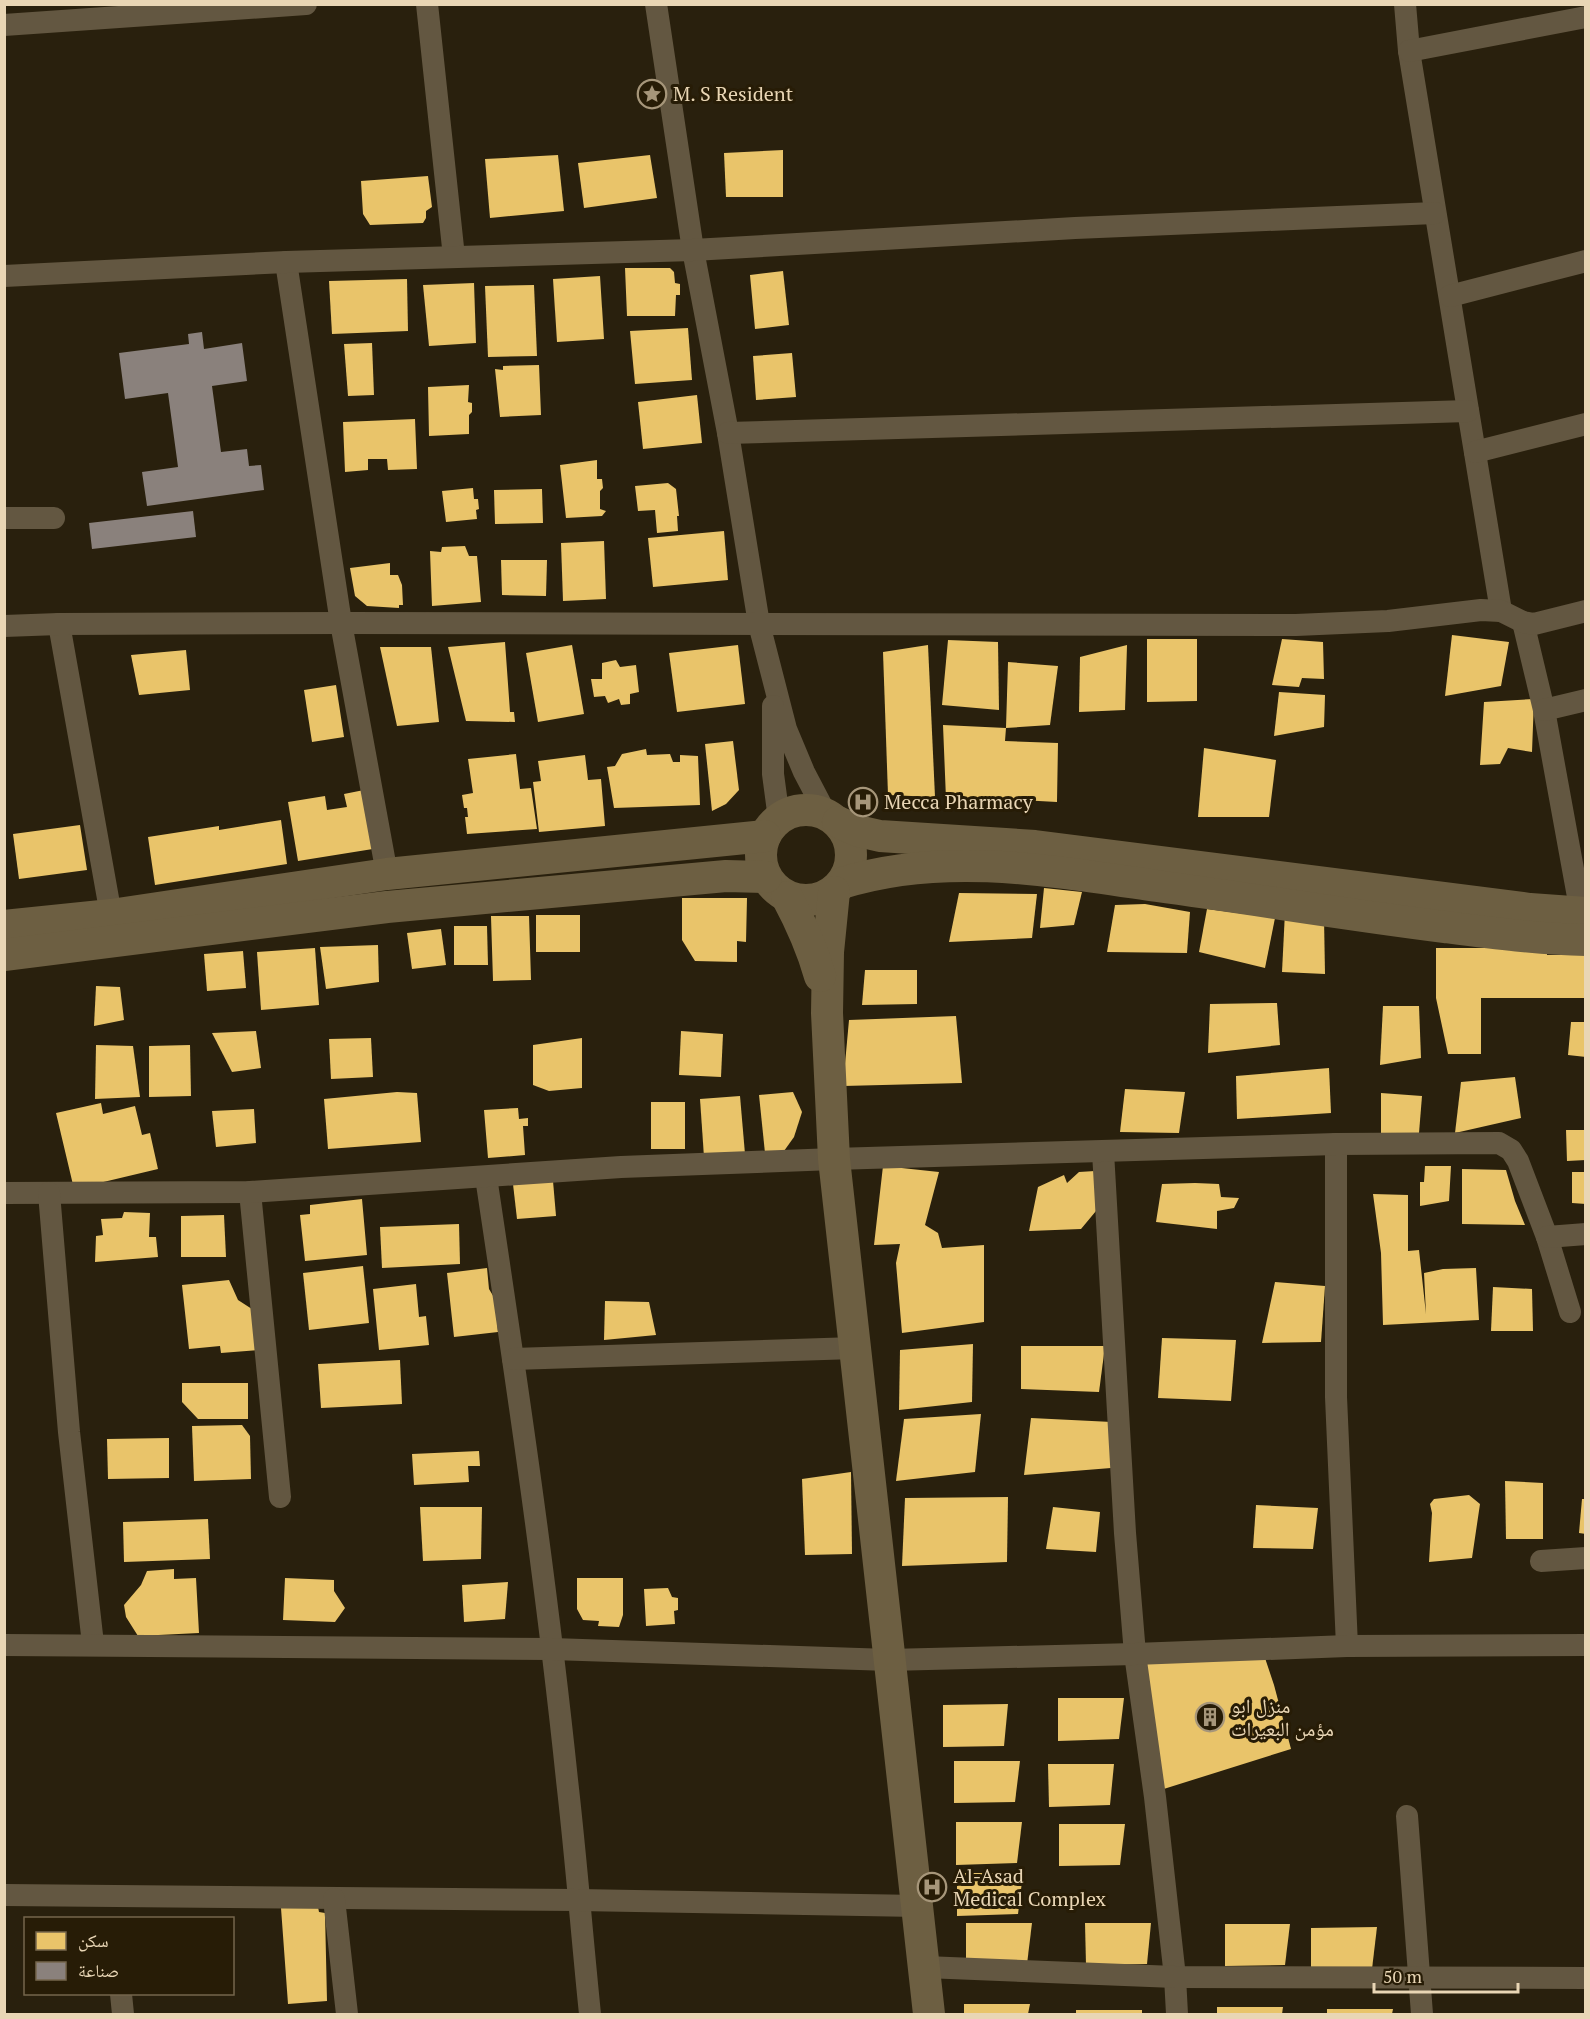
<svg xmlns="http://www.w3.org/2000/svg" width="1590" height="2019" viewBox="0 0 1590 2019" font-family="'PT Serif','Noto Naskh Arabic',serif">
	<rect width="100%" height="100%" fill="#29200d"/>
	<g fill="#e9c46a">
		<path d="M783 150V197H726L724 153Z"/>
		<path d="M558 155 564 211 490 218 485 159Z"/>
		<path d="M650 155 657 198 584 208 578 163Z"/>
		<path d="M428 176 432 207 426 211V218L423 223 370 225 363 214 361 181Z"/>
		<path d="M625 268H670L674 272 675 283 680 284V295H676L675 316H627Z"/>
		<path d="M783 271 789 325 755 329 750 275Z"/>
		<path d="M600 276 604 339 557 342 553 279Z"/>
		<path d="M407 279 408 331 332 334 329 281Z"/>
		<path d="M474 283 476 343 429 346 423 285Z"/>
		<path d="M534 285 537 356 488 357 485 286Z"/>
		<path d="M688 328 692 380 635 384 630 331Z"/>
		<path d="M372 343 374 395 348 396 344 344Z"/>
		<path d="M792 353 796 397 756 400 753 356Z"/>
		<path d="M539 365 541 415 500 417 495 369 503 370V366Z"/>
		<path d="M469 385 468 402 472 403V412L469 415V434L429 436 428 387Z"/>
		<path d="M697 395 702 443 643 449 638 402Z"/>
		<path d="M415 419 417 469 388 470 387 459H368V470L345 472 343 422Z"/>
		<path d="M597 460V479H602L603 488 600 491V509L606 511 602 516 566 518 560 465Z"/>
		<path d="M668 483 676 489 679 516H677L678 531 657 533 655 510 638 511 635 486Z"/>
		<path d="M473 488 474 499H478L479 509 476 510 477 519 446 522 442 491Z"/>
		<path d="M542 489 543 523 495 524 494 490Z"/>
		<path d="M724 531 728 580 653 587 648 538Z"/>
		<path d="M604 541 606 599 563 601 561 543Z"/>
		<path d="M465 546 469 556H477L481 602 432 606 430 551 441 552 442 547Z"/>
		<path d="M501 560H547L546 596 502 595Z"/>
		<path d="M390 563V575H398L402 585 403 605H399V608L367 606 355 596 350 568Z"/>
		<path d="M1452 635 1509 642 1501 686 1445 696Z"/>
		<path d="M1147 639H1197V701L1147 702Z"/>
		<path d="M1282 639 1323 642 1324 679 1302 678 1299 687 1272 685Z"/>
		<path d="M948 640 998 642 999 710 942 705Z"/>
		<path d="M505 642 510 712H514L515 722 466 721 448 647Z"/>
		<path d="M572 645 584 714 538 722 526 653Z"/>
		<path d="M738 645 745 704 677 712 669 653Z"/>
		<path d="M928 645 935 797 888 795 883 652Z"/>
		<path d="M1127 645 1125 710 1079 712 1080 657Z"/>
		<path d="M380 647H431L439 722 397 726Z"/>
		<path d="M186 650 190 690 139 695 131 655Z"/>
		<path d="M616 660 620 667 636 665 639 692 630 694V704L621 705 619 699 608 703 605 696 594 697 591 679H602V663Z"/>
		<path d="M1008 662 1058 666 1050 725 1006 728Z"/>
		<path d="M336 685 344 737 312 742 304 690Z"/>
		<path d="M1279 692 1325 695 1324 727 1274 736Z"/>
		<path d="M1534 699 1532 752 1508 748 1500 764 1480 765 1484 702Z"/>
		<path d="M943 725 1006 728 1005 741 1058 743 1057 802 1002 799H946Z"/>
		<path d="M733 741 739 790 726 804 712 811 705 744Z"/>
		<path d="M1204 748 1276 760 1269 817H1198Z"/>
		<path d="M646 749 647 755 670 754 673 762H680V755L698 756 700 805 614 808 607 767 615 766 622 754Z"/>
		<path d="M516 754 520 789 531 788 537 829 467 834 465 817H468L467 808H464L462 795 473 793 468 759Z"/>
		<path d="M585 755 588 780 601 779 605 826 539 832 533 782 541 781 538 761Z"/>
		<path d="M369 789 379 848 298 861 288 802 325 796 327 810 347 807 344 794Z"/>
		<path d="M281 820 287 864 155 885 148 837 219 826V830Z"/>
		<path d="M80 825 87 870 19 879 13 834Z"/>
		<path d="M1044 888 1082 892 1074 925 1040 928Z"/>
		<path d="M959 893 1037 894 1032 938 949 942Z"/>
		<path d="M682 898H747L746 942 737 941V962L695 961 682 940Z"/>
		<path d="M1145 904 1190 912 1187 953 1107 952 1115 905Z"/>
		<path d="M1207 909 1275 918 1265 968 1199 952Z"/>
		<path d="M1285 912 1324 918 1325 974 1282 972Z"/>
		<rect x="536" y="915" width="44" height="37"/>
		<path d="M491 916H529L531 980 493 981Z"/>
		<path d="M454 926H487L488 965H454Z"/>
		<path d="M441 929 446 965 412 969 407 933Z"/>
		<path d="M378 945 379 982 326 989 320 947Z"/>
		<path d="M315 948 319 1005 261 1010 257 952Z"/>
		<path d="M1436 948H1547V955H1586V998H1481V1054H1448L1436 998Z"/>
		<path d="M243 951 246 988 207 991 204 954Z"/>
		<path d="M865 970H917V1004L862 1005Z"/>
		<path d="M96 986 120 987 124 1020 94 1026Z"/>
		<path d="M1277 1003 1280 1045 1208 1053 1210 1004Z"/>
		<path d="M1383 1006H1419L1421 1058 1380 1065Z"/>
		<path d="M956 1016 962 1083 843 1086 849 1020Z"/>
		<path d="M1571 1022H1586V1057L1568 1055Z"/>
		<path d="M256 1031 261 1068 232 1072 212 1033Z"/>
		<path d="M681 1031 723 1034 721 1077 679 1075Z"/>
		<path d="M371 1038 373 1077 331 1079 329 1039Z"/>
		<path d="M582 1038V1088L549 1091 533 1085V1045Z"/>
		<path d="M96 1045 133 1046 140 1097 95 1099Z"/>
		<path d="M190 1045 191 1096 149 1097V1046Z"/>
		<path d="M1329 1068 1331 1113 1237 1119 1236 1076Z"/>
		<path d="M1515 1077 1521 1118 1455 1133 1461 1082Z"/>
		<path d="M1125 1089 1185 1092 1179 1133 1120 1132Z"/>
		<path d="M397 1092 417 1093 421 1142 328 1149 324 1099Z"/>
		<path d="M793 1092 802 1112 794 1137 784 1151 765 1153 759 1095Z"/>
		<path d="M1381 1093 1422 1096 1419 1133 1381 1135Z"/>
		<path d="M740 1096 745 1154 704 1157 700 1099Z"/>
		<rect x="651" y="1102" width="34" height="47"/>
		<path d="M101 1103 103 1114 135 1106 142 1135 150 1133 158 1169 74 1189 56 1113Z"/>
		<path d="M518 1108 519 1119 528 1118V1126H523L525 1155 488 1158 484 1110Z"/>
		<path d="M254 1109 256 1143 216 1147 212 1111Z"/>
		<path d="M1566 1130H1586V1160L1567 1161Z"/>
		<path d="M883 1166 939 1172 925 1225 938 1233 942 1248 984 1245V1322L902 1333 896 1263 900 1244 874 1245Z"/>
		<path d="M1425 1166H1451L1449 1201 1420 1206V1182H1424Z"/>
		<path d="M1462 1169 1506 1170 1515 1201 1525 1225 1462 1224Z"/>
		<path d="M1095 1171 1096 1211 1081 1229 1029 1231 1038 1187 1064 1175 1067 1183 1079 1172Z"/>
		<path d="M1572 1172H1586V1204L1572 1203Z"/>
		<path d="M553 1181 556 1216 517 1219 513 1184Z"/>
		<path d="M1195 1183 1219 1184 1221 1197 1239 1198 1234 1208 1217 1211V1229L1156 1222 1162 1184Z"/>
		<path d="M1373 1194 1408 1195V1251L1419 1250 1426 1314 1424 1273 1443 1269 1476 1268 1479 1320 1383 1325 1381 1253Z"/>
		<path d="M362 1199 367 1255 305 1261 300 1215 310 1214V1205Z"/>
		<path d="M124 1212 150 1213 149 1237H156L158 1257 95 1262 96 1236 103 1235 101 1219 122 1218Z"/>
		<path d="M224 1215 226 1257H181V1216Z"/>
		<path d="M459 1224 460 1264 382 1268 380 1227Z"/>
		<path d="M363 1266 369 1323 309 1330 303 1273Z"/>
		<path d="M487 1268 489 1289 495 1299 498 1332 454 1337 447 1273Z"/>
		<path d="M229 1280 238 1300 255 1311 259 1350 221 1353 220 1346 189 1349 182 1285Z"/>
		<path d="M1275 1282 1325 1286 1321 1342 1262 1343Z"/>
		<path d="M416 1284 419 1317 426 1316 429 1345 379 1350 373 1289Z"/>
		<path d="M1493 1287 1532 1289 1533 1331H1491Z"/>
		<path d="M605 1301 649 1302 656 1335 604 1340Z"/>
		<path d="M1162 1338 1236 1340 1231 1401 1158 1398Z"/>
		<path d="M973 1344 972 1402 899 1410 900 1350Z"/>
		<path d="M1021 1346H1105L1099 1392 1021 1389Z"/>
		<path d="M400 1360 402 1404 321 1408 318 1364Z"/>
		<path d="M182 1383H248V1419H198L182 1402Z"/>
		<path d="M981 1414 975 1472 896 1481 904 1419Z"/>
		<path d="M1031 1418 1112 1422 1111 1468 1024 1475Z"/>
		<path d="M242 1425 250 1436 251 1479 194 1481 192 1426Z"/>
		<path d="M169 1438V1478L108 1479 107 1439Z"/>
		<path d="M479 1451 480 1466H468L469 1482 414 1485 412 1454Z"/>
		<path d="M851 1472 852 1554 805 1555 802 1479Z"/>
		<path d="M1505 1481 1543 1483V1539H1506Z"/>
		<path d="M1469 1495 1480 1504 1472 1558 1429 1562 1432 1513 1430 1504 1434 1499Z"/>
		<path d="M1008 1497 1007 1562 902 1566 905 1498Z"/>
		<path d="M1582 1499H1586V1534L1579 1533Z"/>
		<path d="M1256 1505 1318 1508 1313 1549 1253 1548Z"/>
		<path d="M420 1507H482L481 1559 423 1561Z"/>
		<path d="M1053 1507 1100 1512 1096 1552 1046 1549Z"/>
		<path d="M208 1519 210 1559 124 1562 123 1522Z"/>
		<path d="M174 1569V1579L196 1578 199 1633 138 1636 126 1617 124 1605 141 1585 147 1571Z"/>
		<path d="M285 1578 334 1580V1591L345 1608 335 1622 283 1620Z"/>
		<path d="M577 1578H623V1615L619 1627 598 1626 599 1621 583 1620 577 1609Z"/>
		<path d="M508 1582 505 1619 464 1622 462 1585Z"/>
		<path d="M668 1588 672 1597 678 1598V1610L674 1611 675 1624 646 1626 644 1589Z"/>
		<path d="M1262 1649 1274 1685 1291 1749 1151 1793 1127 1654Z"/>
		<path d="M1058 1698H1124L1119 1739 1058 1741Z"/>
		<path d="M1008 1704 1004 1746 943 1747V1705Z"/>
		<path d="M954 1761H1020L1015 1802 954 1803Z"/>
		<path d="M1048 1764H1114L1110 1805 1049 1807Z"/>
		<path d="M956 1822H1022L1017 1863 956 1865Z"/>
		<path d="M1059 1824H1125L1120 1865 1059 1866Z"/>
		<path d="M957 1873H1023L1018 1914 957 1916Z"/>
		<path d="M318 1907 319 1912 325 1913 327 2001 288 2004 281 1908Z"/>
		<path d="M966 1923H1032L1027 1964 966 1965Z"/>
		<path d="M1085 1923H1151L1147 1964 1086 1965Z"/>
		<path d="M1225 1924H1290L1285 1965 1225 1966Z"/>
		<path d="M1377 1927 1372 1969 1311 1970V1928Z"/>
		<path d="M964 2004H1030L1028 2014H964Z"/>
		<path d="M1217 2007H1283L1282 2014H1217Z"/>
		<path d="M1327 2009H1393L1392 2014H1327Z"/>
		<rect x="1076" y="2010" width="66" height="4"/>
	</g>
	<g fill="#8a817c">
		<path d="M202 332 204 349 242 343 247 381 212 386 221 452 247 449 249 466 261 465 264 490 147 506 142 472 178 467 168 393 125 399 119 353 189 344 188 334Z"/>
		<path d="M193 511 196 537 92 549 89 523Z"/>
	</g>
	<g fill="none" stroke-linecap="round" stroke-linejoin="round">
		<g stroke="#635741" stroke-width="22">
			<path d="M427 4 454 257"/>
			<path d="M656 4 693 250 728 433 759 624 786 729 804 772 826 814"/>
			<path d="M1405 4 1409 51 1501 611"/>
			<path d="M4 25 306 4"/>
			<path d="M1409 51 1586 17"/>
			<path d="M286 262 341 623 387 874"/>
			<path d="M4 276 286 262 693 250 1075 228 1435 213"/>
			<path d="M1450 296 1586 261"/>
			<path d="M728 433 1468 411"/>
			<path d="M1475 452 1586 424"/>
			<path d="M4 518H54"/>
			<path d="M1523 622 1544 710 1581 913"/>
			<path d="M59 624 111 915"/>
			<path d="M4 626 59 624 341 623 1296 625 1388 621 1481 610 1501 611 1523 622 1534 624 1586 611"/>
			<path d="M773 706V774L779 819"/>
			<path d="M1544 710 1586 700"/>
			<path d="M1336 1144V1397L1347 1646"/>
			<path d="M1103 1152 1125 1533 1135 1654 1155 1797 1175 1977 1177 2014"/>
			<path d="M486 1177C516 1377 546 1578 567 1780 576 1858 582 1936 590 2014"/>
			<path d="M250 1192 280 1497"/>
			<path d="M4 1193 250 1192 621 1167 834 1159 1336 1144 1499 1143 1511 1150 1518 1161 1547 1237 1570 1312"/>
			<path d="M49 1193 69 1432 93 1644"/>
			<path d="M1547 1237 1586 1234"/>
			<path d="M513 1359 855 1348"/>
			<path d="M1541 1561 1586 1558"/>
			<path d="M4 1645 552 1649 889 1660 1135 1654 1347 1646 1586 1645"/>
			<path d="M1407 1816 1422 2014"/>
			<path d="M4 1895 578 1900 918 1906"/>
			<path d="M334 1899 347 2014"/>
			<path d="M925 1967 1175 1977 1586 1978"/>
			<path d="M121 1994 123 2014"/>
		</g>
		<g stroke="#6d5f42" stroke-width="32">
			<circle cx="806" cy="855" r="45"/>
			<path d="M838 822 858 831 880 836 1035 846 1530 909 1586 913"/>
			<path d="M842 883C944 851 1054 871 1157 886 1253 899 1349 915 1445 927 1492 933 1538 939 1586 940"/>
			<path d="M834 892 828 952 827 1013 834 1159 929 2014"/>
			<path d="M787 897C801 923 812 948 820 976"/>
			<path d="M4 926 111 915 387 874 765 836"/>
			<path d="M4 955 387 907 726 876 766 877"/>
		</g>
	</g>
	<defs>
		<g id="sight-ring" transform="scale(1.5)"><circle r="9.5" fill="#271c06" stroke="#a6967a" stroke-width="1.5"/><path d="M0-6L1.8-2.2L6-1.7L2.9 1.2L3.7 5.4L0 3.3L-3.7 5.4L-2.9 1.2L-6-1.7L-1.8-2.2Z" fill="#a6967a"/></g>
		<g id="hospital-ring" transform="scale(1.5)"><circle r="9.5" fill="#271c06" stroke="#a6967a" stroke-width="1.5"/><path d="M-5-5h3v3.5h4V-5h3V5h-3V1.5h-4V5h-3Z" fill="#a6967a"/></g>
		<g id="building-ring" transform="scale(1.5)"><circle r="9.5" fill="#271c06" stroke="#a6967a" stroke-width="1.5"/><path d="M-4-6H4V6H1V3H-1V6H-4ZM-2.5-4.3h1.7v1.8h-1.7ZM.8-4.3h1.7v1.8H.8ZM-2.5-1h1.7V.8h-1.7ZM.8-1h1.7V.8H.8Z" fill="#a6967a"/></g>
	</defs>
	<g fill-rule="evenodd">
		<use href="#sight-ring" x="652" y="94"/>
		<use href="#hospital-ring" x="863" y="802"/>
		<use href="#building-ring" x="1210" y="1717"/>
		<use href="#hospital-ring" x="932" y="1887"/>
	</g>
	<g text-anchor="middle" stroke-width="6" stroke-linejoin="round" paint-order="stroke">
		<g font-size="20" fill="#e9d6b5" stroke="#271c06" text-anchor="start">
			<text x="673" y="101">M. S Resident</text>
			<text x="884" y="809">Mecca Pharmacy</text>
			<text x="1231" y="1713">منزل ابو<tspan x="1231" dy="23">مؤمن البعيرات</tspan></text>
			<text x="953" y="1883">Al-Asad<tspan x="953" dy="23">Medical Complex</tspan></text>
		</g>
	</g>
	<rect width="1590" height="2019" fill="none" stroke="#e9d6b5" stroke-width="12"/>
	<rect x="24" y="1917" width="210" height="78" fill="#271c06" stroke="#75664c" stroke-width="1.5"/>
	<rect x="36" y="1932" width="30" height="18" fill="#e9c46a" stroke="#75664c" stroke-width="1.5"/>
	<text x="78" y="1947" font-size="18" fill="#e9d6b5">سكن</text>
	<rect x="36" y="1962" width="30" height="18" fill="#8a817c" stroke="#75664c" stroke-width="1.5"/>
	<text x="78" y="1977" font-size="18" fill="#e9d6b5">صناعة</text>
	<path d="M1374 1983v9h144v-9" fill="none" stroke="#e9d6b5" stroke-width="3"/>
	<text x="1383" y="1983" font-size="18" fill="#e9d6b5" stroke="#271c06" stroke-width="4.5" paint-order="stroke">50 m</text>
</svg>
